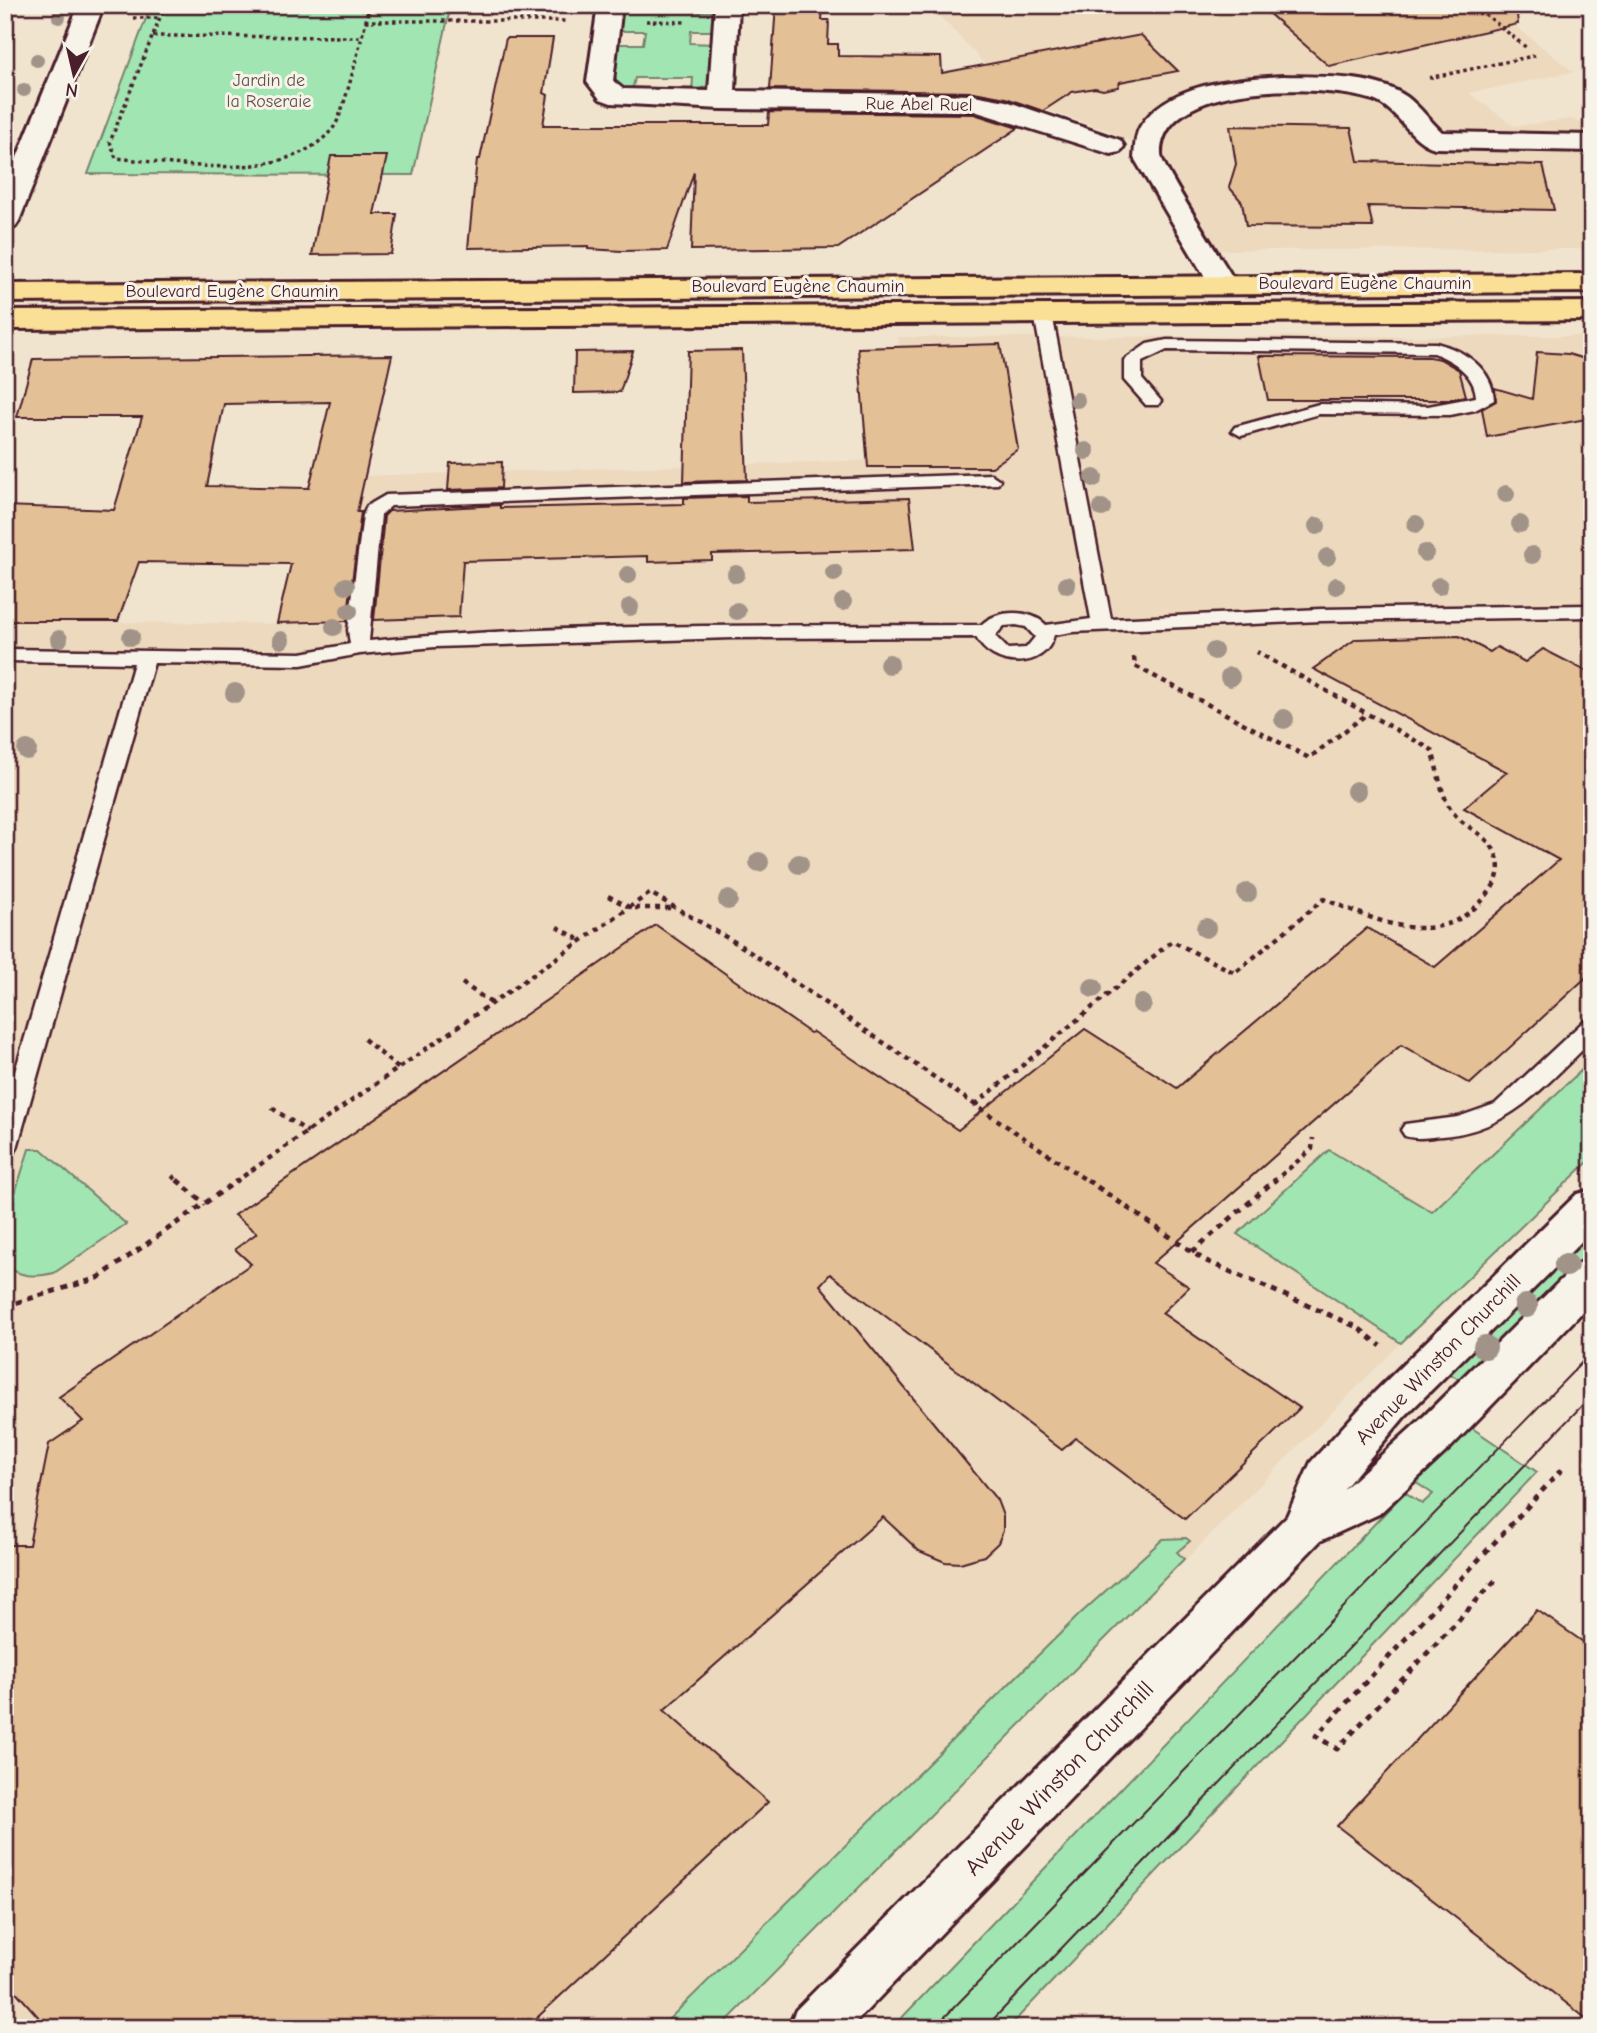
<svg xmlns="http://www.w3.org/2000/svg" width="1597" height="2033" viewBox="0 0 1597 2033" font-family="'Comic Neue',sans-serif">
	<rect width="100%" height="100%" fill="#f1e4cf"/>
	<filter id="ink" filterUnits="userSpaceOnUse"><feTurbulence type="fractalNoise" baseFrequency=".0143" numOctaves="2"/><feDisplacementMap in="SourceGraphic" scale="14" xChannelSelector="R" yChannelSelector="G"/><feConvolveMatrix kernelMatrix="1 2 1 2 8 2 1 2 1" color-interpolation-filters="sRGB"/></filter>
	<g filter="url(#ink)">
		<g fill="#edd9be">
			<path d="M929 5H1489L1574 72 1469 93 1514 126 1571 119 1586 125 1592 124V249L1218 250 1165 159 1109 131 1011 98 976 54Z"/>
			<path d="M1592 336V1158L1401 1343 720 2028H5V621L328 624 341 541 356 476 912 459 898 337Z"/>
		</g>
		<g fill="#a1e6b2" stroke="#76826e" stroke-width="2">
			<path d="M151 5H451L413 175 88 174Z"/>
			<path d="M649 5H691L690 12H717L715 31H691L690 43 714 44 710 85 692 92 693 78H635L632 91 618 88 614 71 618 44H643L645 31H620L623 11H647Z"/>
			<path d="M1592 1060V1158L1401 1343 1237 1234 1329 1150 1432 1212Z"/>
			<path d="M29 1149H41L126 1224 54 1273C36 1277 19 1278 5 1264V1225Z"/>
			<path d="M1592 1228V1252L1462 1381 1447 1372Z"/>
			<path d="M1469 1426 1537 1472 1008 2028H892L1405 1492 1422 1504 1433 1494 1415 1482Z"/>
			<path d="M1186 1538 1190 1541 1177 1552 1184 1559 720 2028H660L1080 1614 1163 1539Z"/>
		</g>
		<g fill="#e4c096" stroke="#4a1f2b" stroke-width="2" fill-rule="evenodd">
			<path d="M776 5H823L822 20H829L828 44H838V56L941 57 942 73 1141 35 1178 71 1120 82 1118 87 1103 90 1095 88 1072 92 1043 111 1006 98 974 92 770 89Z"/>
			<path d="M1259 5H1516L1518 24 1329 66Z"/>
			<path d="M506 38H553L544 93 548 95 543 125H768L769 112 974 114 1018 128 838 248 691 250 694 172 667 250 622 251 588 249V246L468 248 477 159H480Z"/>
			<path d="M1230 126 1351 128 1358 161 1543 165 1554 210 1368 206 1373 227 1246 226 1242 202 1229 187 1236 164Z"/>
			<path d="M331 156H387L374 214H397L391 254 312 255Z"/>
			<path d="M1000 344 1018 449 992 467H868L858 348Z"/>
			<path d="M742 350 747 480 684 482 688 351Z"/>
			<path d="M633 351 620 392 574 393 575 352Z"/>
			<path d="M1537 352 1568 354 1592 361V418L1487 437 1482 409 1496 401 1495 388 1532 399Z"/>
			<path d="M392 355 357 512H361L347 621 277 623 291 564 139 562 118 621H5V506L114 510 142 417H17L33 359ZM330 402 309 488 207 486 224 404Z"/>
			<path d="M1259 356 1429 357 1440 359 1459 370 1466 396 1445 400H1268Z"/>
			<path d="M502 462 501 488 448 490 450 463Z"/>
			<path d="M747 496V502L909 498 915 549 712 554V560L648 562V556L463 561 459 617 374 620 384 516 389 511 500 505V508L684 504V498Z"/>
			<path d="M1459 636 1490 652 1497 647 1525 662 1543 649 1592 674V972L1470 1084 1401 1045 1153 1263 1189 1287 1162 1313 1300 1408 1185 1519 1076 1438 1062 1450 830 1274 820 1285 997 1500 1003 1516V1531L998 1543 984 1556 960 1563 945 1562 919 1551 883 1517 664 1710 768 1802 526 2028H48L5 1979V1545H29L49 1444 83 1421 59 1397 251 1264 235 1249 257 1233 234 1215 656 925 810 1033 813 1032 958 1130 1085 1029 1177 1088 1367 928 1435 967 1559 860 1464 808 1507 772 1313 669 1356 639Z"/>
			<path d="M1537 1610 1592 1648V2023L1337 1826Z"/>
		</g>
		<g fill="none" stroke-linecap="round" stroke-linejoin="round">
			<g stroke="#4a1f2b" stroke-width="5">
				<g id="service">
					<path d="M1043 309 1052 314 1111 619 1321 609 1592 605V617L1321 621 1072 632 1054 635C1045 672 991 668 976 637L733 638 435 647 360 654 301 665 154 663 17 1148 13 1154 5 1157V1106L134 663 5 661V649L301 653 350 644 348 630 363 515 367 506 386 495 991 474 1000 480 998 484 391 506 381 515 369 641C572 622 778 626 981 625 997 609 1031 609 1046 625L1091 619 1034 314ZM1016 625 1026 627 1035 637 1026 648 1008 649 995 636 1004 626Z"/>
					<path d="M1167 340 1436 343C1464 350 1493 369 1494 400L1475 410 1450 415 1319 414 1241 436 1232 431 1235 427 1319 404 1428 406 1476 397C1475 374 1453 361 1434 353L1167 350 1142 362V379L1161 401 1158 405H1146L1124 380V360L1147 344Z"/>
					<path d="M1592 1019V1041C1544 1085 1512 1130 1442 1136 1429 1137 1417 1140 1405 1136L1401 1130 1405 1124 1458 1117 1495 1104 1584 1021Z"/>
				</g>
			</g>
			<g stroke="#4a1f2b" stroke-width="6">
				<g id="minor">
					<path d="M598 5H622L613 81 623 89 709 91 715 5H739L735 91 974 95 1006 101 1120 140 1124 146 1120 152 1111 154 974 111 721 109 611 103 600 99 587 82Z"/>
					<path d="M1283 76C1321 77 1374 74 1407 97 1420 107 1430 121 1442 132L1592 135V151L1435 148C1410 142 1399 109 1373 100 1324 84 1159 79 1161 155 1161 166 1226 266 1236 283L1232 289 1222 292 1212 289 1134 158C1135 148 1135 135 1140 127 1168 82 1236 79 1283 76Z"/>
					<path d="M1592 1190V1231L1405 1416 1343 1490 1420 1420 1577 1264 1592 1259V1302L1452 1446 1379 1514 1320 1541 850 2028H788L796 2010 1287 1516 1311 1462 1375 1392 1577 1194Z"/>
				</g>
			</g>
			<g stroke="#4a1f2b" stroke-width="6">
				<path id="tertiary" d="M79 5H104L19 221 15 227 5 229V187Z"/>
			</g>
			<g stroke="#4a1f2b" stroke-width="6">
				<g id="primary">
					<path d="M1592 274V292L5 302V284Z"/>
					<path d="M1592 302V320L5 329V311Z"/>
				</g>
			</g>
			<g stroke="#4a1f2b" stroke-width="3.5" stroke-dasharray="3.5 3.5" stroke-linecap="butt">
				<path d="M165 5 110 142 116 158C179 164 289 185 334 127 344 114 364 27 370 5"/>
				<path d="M1474 5 1528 49"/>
				<path d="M133 18H161"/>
				<path d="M365 21H567"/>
				<path d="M646 21 686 22"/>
				<path d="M153 36 361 37"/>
				<path d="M1429 78 1538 55"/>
			</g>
			<g stroke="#4a1f2b" stroke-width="4.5" stroke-dasharray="5 5" stroke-linecap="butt">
				<path d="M1134 657 1135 666 1309 758 1367 714"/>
				<path d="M608 896 631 908H675"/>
				<path d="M557 927 582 941"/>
				<path d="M462 983 493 1004"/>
				<path d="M364 1039 399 1069"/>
				<path d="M975 1105 1172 941 1235 973 1324 899C1380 921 1439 953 1486 896 1496 884 1502 872 1497 857 1490 835 1470 831 1456 816 1441 800 1438 770 1432 750L1257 652"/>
				<path d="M272 1108 308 1132"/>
				<path d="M172 1176 179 1182"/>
				<path d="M235 1182 650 893 738 944 1089 1182"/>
				<path d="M1273 1182 1312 1149 1313 1138"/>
			</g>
			<g stroke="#4a1f2b" stroke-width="5" stroke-dasharray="6 6" stroke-linecap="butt">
				<path d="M177 1180 205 1204"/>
				<path d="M1087 1180 1204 1260 1357 1327 1381 1346"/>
				<path d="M1192 1252 1275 1180"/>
				<path d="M5 1306 98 1278 238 1180"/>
				<path d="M1495 1581 1337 1749 1316 1736 1564 1467"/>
			</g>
			<use href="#service" fill="#f7f3e8" fill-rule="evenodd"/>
			<use href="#minor" fill="#f7f3e8" fill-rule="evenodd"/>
			<use href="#tertiary" fill="#f7f3e8" fill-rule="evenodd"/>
			<use href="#primary" fill="#fadf96" fill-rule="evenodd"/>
			<g stroke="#4a1f2b" stroke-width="2">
				<path d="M934 2028 1592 1352"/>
				<path d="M985 2028 1592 1395"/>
			</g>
		</g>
		<g fill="#a19388">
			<circle cx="59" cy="17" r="7"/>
			<circle cx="37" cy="60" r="7"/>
			<circle cx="24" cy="90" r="7"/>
			<circle cx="1077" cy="400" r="8"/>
			<circle cx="1086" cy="451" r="9"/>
			<circle cx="1094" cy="478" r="9"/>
			<circle cx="1506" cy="494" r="9"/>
			<circle cx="1102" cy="508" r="9"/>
			<circle cx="1416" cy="524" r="9"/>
			<circle cx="1520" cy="524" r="9"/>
			<circle cx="1317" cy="526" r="9"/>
			<circle cx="1425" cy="553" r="9"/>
			<circle cx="1532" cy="555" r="9"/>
			<circle cx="1327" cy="557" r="9"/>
			<circle cx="834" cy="573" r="9"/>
			<circle cx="736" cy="574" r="9"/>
			<circle cx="628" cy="575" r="9"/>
			<circle cx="1067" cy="585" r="9"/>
			<circle cx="346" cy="586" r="9"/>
			<circle cx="1336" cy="586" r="9"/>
			<circle cx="1439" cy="586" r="9"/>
			<circle cx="843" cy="602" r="9"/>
			<circle cx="630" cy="607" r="9"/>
			<circle cx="349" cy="611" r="9"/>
			<circle cx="737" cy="611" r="9"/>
			<circle cx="334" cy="627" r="9"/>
			<circle cx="131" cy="637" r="9"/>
			<circle cx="59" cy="639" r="9"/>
			<circle cx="281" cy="640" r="9"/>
			<circle cx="1214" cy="651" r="9"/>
			<circle cx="889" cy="664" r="10"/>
			<circle cx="1230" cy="677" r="10"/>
			<circle cx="235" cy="693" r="10"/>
			<circle cx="1284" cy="719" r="10"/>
			<circle cx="27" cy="750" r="10"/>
			<circle cx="1356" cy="791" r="10"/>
			<circle cx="759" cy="862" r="10"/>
			<circle cx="799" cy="864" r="10"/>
			<circle cx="1247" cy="893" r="10"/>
			<circle cx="728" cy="900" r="10"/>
			<circle cx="1206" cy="928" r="10"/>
			<circle cx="1093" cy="988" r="10"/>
			<circle cx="1142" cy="1004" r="10"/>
			<circle cx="1566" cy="1265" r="12"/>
			<circle cx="1526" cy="1306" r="12"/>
			<circle cx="1485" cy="1347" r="12"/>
		</g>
	</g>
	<g text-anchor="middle" stroke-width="6" stroke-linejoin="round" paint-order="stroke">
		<g font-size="18" fill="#60514d" stroke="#f7f3e8">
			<text x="269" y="86">Jardin de<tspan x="269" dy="21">la Roseraie</tspan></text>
		</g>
		<g font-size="18" fill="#4a1f2b" stroke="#f7f3e8">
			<text transform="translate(919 104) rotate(1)" y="6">Rue Abel Ruel</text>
			<text x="1365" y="289">Boulevard Eugène Chaumin</text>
			<text x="798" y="292">Boulevard Eugène Chaumin</text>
			<text x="232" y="297">Boulevard Eugène Chaumin</text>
		</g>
		<g font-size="21" fill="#4a1f2b" stroke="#f7f3e8">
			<text transform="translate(1438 1359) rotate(-46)" y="7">Avenue Winston Churchill</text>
		</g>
		<g font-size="24" fill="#4a1f2b" stroke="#f7f3e8">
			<text transform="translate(1059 1778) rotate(-46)" y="8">Avenue Winston Churchill</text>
		</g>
	</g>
	<rect width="1597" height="2033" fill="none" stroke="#f7f3e8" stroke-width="28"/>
	<rect x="14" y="14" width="1569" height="2005" fill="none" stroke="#4a1f2b" stroke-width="2.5" filter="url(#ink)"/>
	<g transform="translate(74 74) rotate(188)" stroke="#f7f3e8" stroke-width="5" paint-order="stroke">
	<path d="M0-5L12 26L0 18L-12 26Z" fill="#4a1f2b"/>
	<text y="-10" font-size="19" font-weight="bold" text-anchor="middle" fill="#4a1f2b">N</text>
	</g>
</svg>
